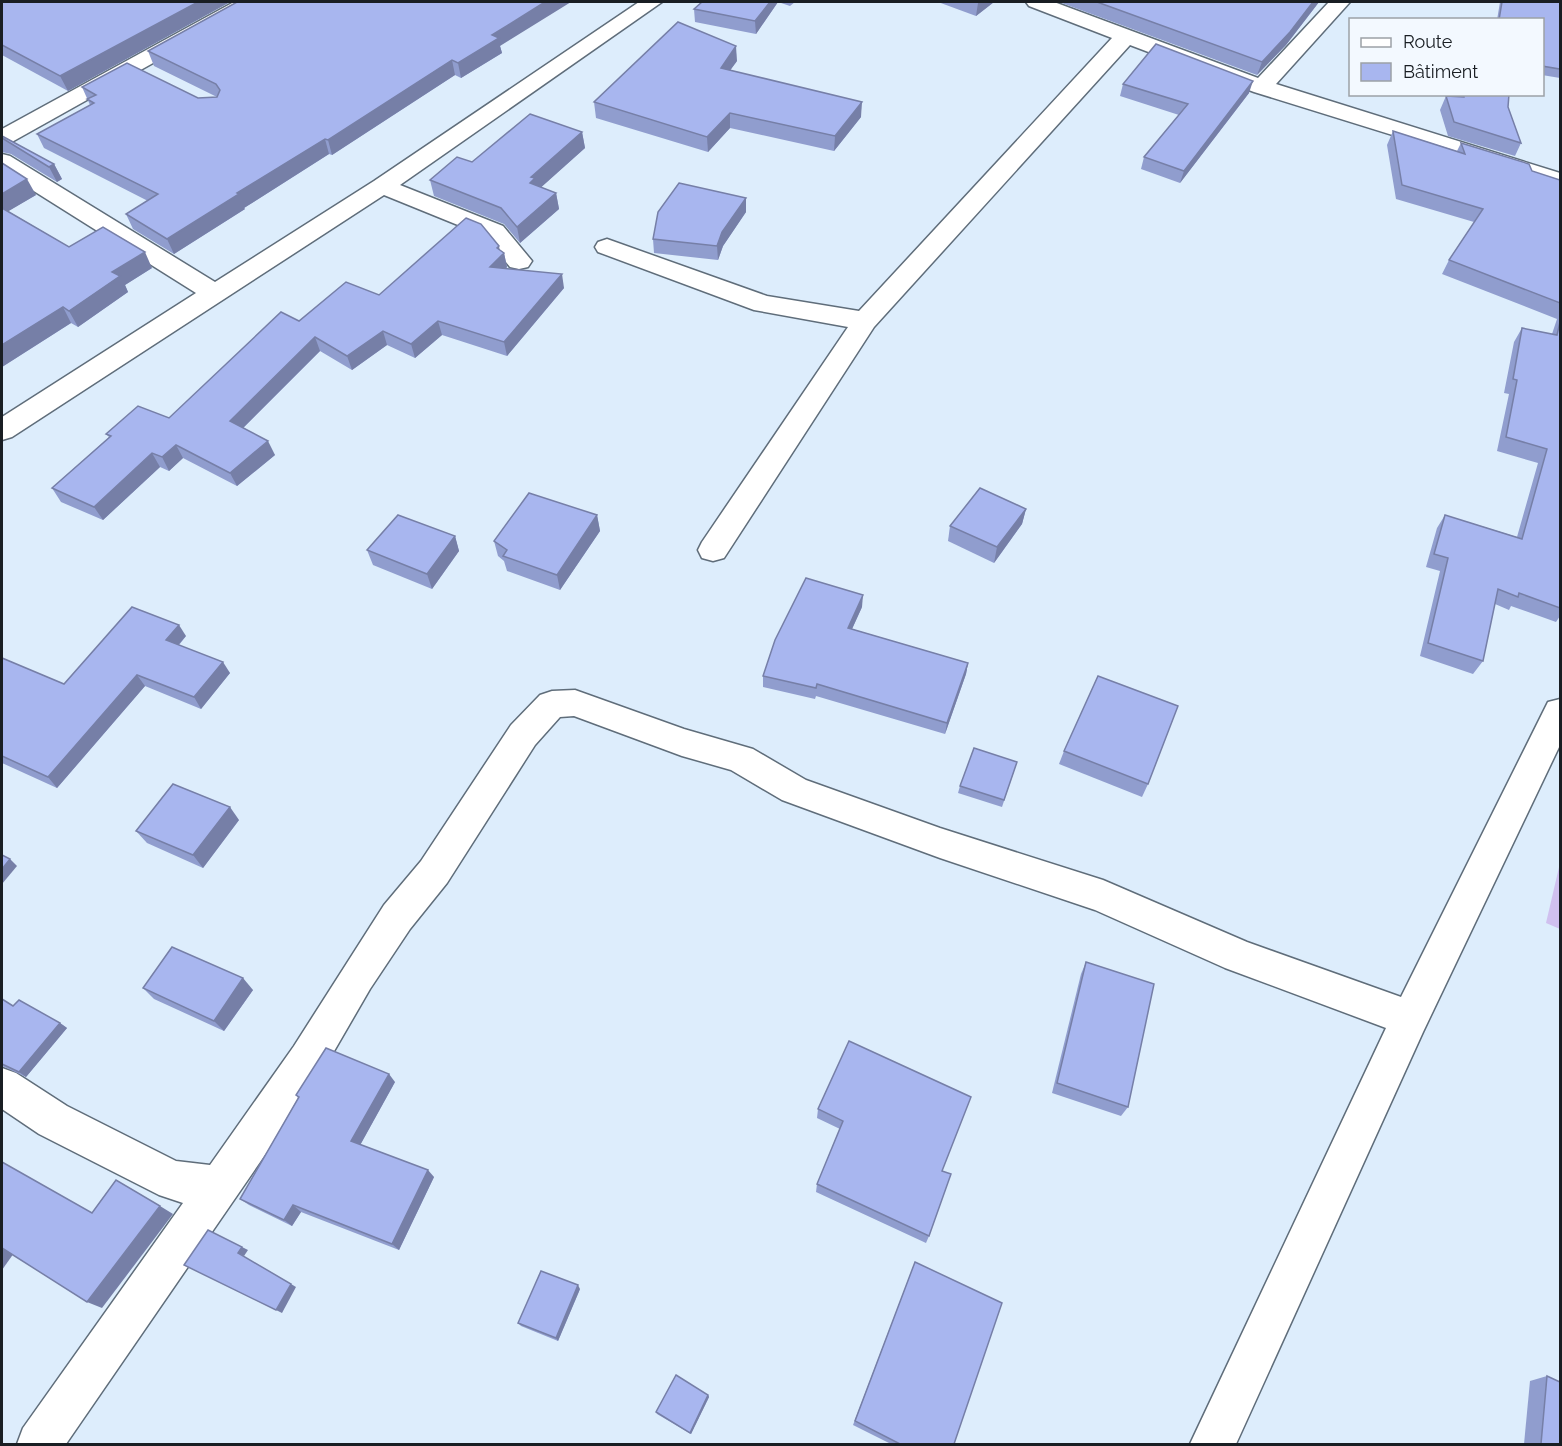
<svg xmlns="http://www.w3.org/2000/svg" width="1562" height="1446" viewBox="0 0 1562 1446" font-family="Raleway,sans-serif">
	<rect width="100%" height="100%" fill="#ddedfc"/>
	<path fill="#d0c0ef" d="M1560 863V929L1546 923Z"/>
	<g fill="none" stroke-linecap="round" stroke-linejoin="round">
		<g stroke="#5f6d7a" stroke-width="3">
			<g id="street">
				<path d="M234 2H258L255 6 10 143 2 145V129Z"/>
				<path d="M639 2H662L400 185 503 226 532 261 528 267 519 269 510 267 485 236 384 195 12 437 2 440V417L196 293 2 171V154L10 156 215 282 374 181Z"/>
				<path d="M1026 2H1054L1258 78 1329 2H1350L1276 84 1560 173V187L1254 92 1130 45 874 327 724 558 713 561 702 558 698 550 702 542 848 327 754 310 598 252 595 247 598 242 607 239 767 296 859 311 1112 38 1029 6Z"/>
				<path d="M575 690 684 729 753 749 806 780 940 828 1103 880 1247 942 1401 997 1548 702 1560 699V745L1423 1032 1236 1444H1190L1386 1028 1225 968 1095 910 940 858 782 800 731 770 682 756 574 716 560 717 535 745 447 883 410 929 370 989 322 1072 66 1444H17L23 1428 183 1203 159 1195 39 1134 2 1109V1068L16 1073 67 1106 176 1161 210 1165 294 1046 384 905 421 861 511 725 540 695 552 691Z"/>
			</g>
		</g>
		<use href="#street" fill="#fff" fill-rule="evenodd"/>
	</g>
	<g fill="#909dce">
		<path d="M2 2H230L68 91 2 55Z"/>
		<path d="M702 2H795L790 6 778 2 756 34 695 22 694 9Z"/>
		<path d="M938 2H994L976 16Z"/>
		<path d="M1059 2H1319L1286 45 1257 75Z"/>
		<path d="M1500 2H1560V78L1542 75V20H1497Z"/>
		<path d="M500 46 502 53 461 78 455 75 332 155 329 154 244 208 245 209 174 254 133 229 126 214 148 201 44 148 37 134 90 105 82 87 198 98 217 97 154 66 148 51Z"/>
		<path d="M737 61 730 70 861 117 834 151 730 128 708 152 596 118 594 102Z"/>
		<path d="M1123 84 1249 93 1180 183 1141 169 1144 157 1179 115 1120 96Z"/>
		<path d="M1459 94H1509L1508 107 1521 143 1515 156 1448 136 1440 110 1446 96 1459 97Z"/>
		<path d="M1393 131 1457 151 1461 143 1532 171 1560 180V616L1556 622 1511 606 1509 610 1495 604 1483 661 1473 674 1420 656 1440 571 1426 567 1437 528 1445 515 1517 537 1538 463 1497 451 1509 394 1504 393 1514 342 1522 328 1552 334 1557 319 1442 274 1449 260 1474 222 1396 199 1387 145Z"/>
		<path d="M582 132 585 148 541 187 556 193 559 209 520 243 504 224 434 196 430 180 472 162Z"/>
		<path d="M2 136 54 164 62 179 57 182 11 154 2 152Z"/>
		<path d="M2 163 36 195 8 211 69 247 152 268 125 285 128 292 78 327 71 323 2 367Z"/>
		<path d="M746 198V212L723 246 718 260 654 253 653 239Z"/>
		<path d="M499 246V249L504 253 507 267 506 269 564 288 507 356 442 335 415 358 387 345 352 370 320 351 243 428 275 455 237 486 183 458 169 471 160 467 103 520 61 502 52 488 109 437 106 434 169 418 299 321 379 295Z"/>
		<path d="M1026 509 1022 524 994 563 948 541 950 526Z"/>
		<path d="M597 515 600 531 560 590 507 571 504 561 498 556 494 541Z"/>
		<path d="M455 536 459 551 432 589 373 565 367 550Z"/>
		<path d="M862 607 852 629 968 663 966 674 945 734 816 696 815 699 763 687V676Z"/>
		<path d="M186 636 179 645 230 673 201 709 145 686 57 788 2 763V658L64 684Z"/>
		<path d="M1064 751 1148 784 1142 797 1059 764Z"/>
		<path d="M1017 762 1002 807 958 793 960 786Z"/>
		<path d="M239 820 203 868 147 843 136 831Z"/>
		<path d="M1086 962 1128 1107 1121 1116 1052 1093 1081 974Z"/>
		<path d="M143 988 253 990 224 1031 154 999Z"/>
		<path d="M2 999 13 1006 60 1023 67 1028 26 1077 2 1066Z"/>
		<path d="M395 1082 360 1145 434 1177 399 1250 301 1212 292 1226 249 1205 240 1199 298 1098 296 1095Z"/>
		<path d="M818 1109 943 1171 929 1236 926 1243 816 1192 817 1184 840 1129 817 1118Z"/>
		<path d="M915 1262 954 1444H891L853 1425Z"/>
		<path d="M580 1289 558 1341 521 1326 518 1323Z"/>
		<path d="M1547 1376 1560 1444H1524L1530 1381Z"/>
		<path d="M708 1395 709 1397 691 1434 657 1414 656 1412Z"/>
	</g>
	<g fill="#767fa7">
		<path d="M198 2H230L68 91 60 76Z"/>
		<path d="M545 2H571L500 46 502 53 461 78 458 63 492 35Z"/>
		<path d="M770 2H778L756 34 755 21Z"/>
		<path d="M979 2H994L976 16 978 3Z"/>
		<path d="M1313 2H1319L1286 45 1257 75 1262 62Z"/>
		<path d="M736 46 737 61 721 83V68Z"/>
		<path d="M452 60 455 75 332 155 328 140Z"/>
		<path d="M1253 81 1249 93 1180 183 1184 171Z"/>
		<path d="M862 102 861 117 834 151 835 136Z"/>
		<path d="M730 113V128L708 152 707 137Z"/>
		<path d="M582 132 585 148 537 191 530 183 531 177Z"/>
		<path d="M325 139 329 154 244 208 245 209 174 254 167 239 237 193Z"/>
		<path d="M54 164 62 179 57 182 49 167Z"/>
		<path d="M27 179 36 195 2 215V194Z"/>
		<path d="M556 193 559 209 520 243 517 227Z"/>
		<path d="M746 198V212L723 246 718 260 717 246 722 232Z"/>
		<path d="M499 246 501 257 504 253 507 267 493 281 490 267 497 248Z"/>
		<path d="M145 252 152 268 125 285 128 292 78 327 69 311 112 272Z"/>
		<path d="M562 274 564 288 507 356 504 342Z"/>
		<path d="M63 307 71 323 2 367V345Z"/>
		<path d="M438 321 442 335 415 358 411 344Z"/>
		<path d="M383 331 387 345 352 370 347 356Z"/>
		<path d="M315 337 320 351 237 434 230 421Z"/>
		<path d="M268 441 275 455 237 486 230 473Z"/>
		<path d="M176 445 183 458 169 471 162 457Z"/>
		<path d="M152 453 160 467 103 520 94 507Z"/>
		<path d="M1026 509 1022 524 994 563 997 547Z"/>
		<path d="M597 515 600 531 560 590 557 575Z"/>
		<path d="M455 536 459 551 432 589 427 574Z"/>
		<path d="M863 595 862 607 847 640 848 628Z"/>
		<path d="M179 625 186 636 173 651 166 640Z"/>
		<path d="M223 662 230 673 201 709 194 697Z"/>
		<path d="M968 663 966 674 945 734 947 723Z"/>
		<path d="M137 675 145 686 57 788 48 777Z"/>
		<path d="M230 807 239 820 203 868 193 855Z"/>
		<path d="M10 859 17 866 2 884V869Z"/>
		<path d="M243 978 253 990 224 1031 214 1021Z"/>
		<path d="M60 1023 67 1028 26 1077 19 1072Z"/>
		<path d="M389 1074 395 1082 358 1149 351 1141Z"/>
		<path d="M428 1170 434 1177 399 1250 392 1244Z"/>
		<path d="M293 1205 301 1212 292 1226 284 1220Z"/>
		<path d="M160 1206 173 1214 102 1308 87 1302Z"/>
		<path d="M242 1247 248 1250 244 1256 238 1253Z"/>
		<path d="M2 1248 14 1253 2 1270Z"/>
		<path d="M291 1284 296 1287 282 1313 276 1310Z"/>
		<path d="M578 1285 580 1289 558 1341 556 1338Z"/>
		<path d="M708 1395 709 1397 691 1434 690 1433Z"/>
	</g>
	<g fill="#a8b6ef" stroke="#767fa7" stroke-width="1.5">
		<path d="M2 2H198L60 76 2 45Z"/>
		<path d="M237 2H545L492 35 499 38 458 63 452 60 328 140 325 139 237 193 239 194 167 239 126 214 158 194 37 134 94 103 87 99 96 95 82 87 127 63 198 98 217 97 220 90 216 84 148 51Z"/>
		<path d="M702 2H770L755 21 694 9Z"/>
		<path d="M1097 2H1313L1290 32 1262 62Z"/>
		<path d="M1502 2H1560V69L1542 66V20H1499Z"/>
		<path d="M678 22 736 46 721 68 862 102 835 136 730 113 707 137 594 102Z"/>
		<path d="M1156 44 1253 81 1184 171 1144 157 1188 104 1123 84Z"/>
		<path d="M1464 94H1509L1508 107 1521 143 1454 122 1446 96 1464 97Z"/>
		<path d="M530 114 582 132 531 177 535 178 530 183 556 193 517 227 501 208 430 180 457 157 472 162Z"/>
		<path d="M1393 131 1465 154 1461 143 1529 164 1532 171 1560 180V303L1449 260 1483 209 1402 185Z"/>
		<path d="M2 136 54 164 49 167 2 138Z"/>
		<path d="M2 163 27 179 2 194Z"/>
		<path d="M679 183 746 198 722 232 717 246 653 239 658 212Z"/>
		<path d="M2 208 69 247 103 227 145 252 112 272 120 276 69 311 63 307 2 345Z"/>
		<path d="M466 218 481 224 499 246 497 248 504 253 490 267 562 274 504 342 438 321 411 344 383 331 347 356 315 337 230 421 268 441 230 473 176 445 162 457 152 453 94 507 52 488 111 436 106 434 138 406 169 418 281 312 299 321 346 282 379 295Z"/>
		<path d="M1560 322V608L1519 593 1518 597 1498 589 1483 661 1428 643 1448 558 1434 554 1445 515 1522 539 1547 449 1506 437 1517 380 1513 379 1522 328 1557 335Z"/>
		<path d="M980 488 1026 509 997 547 950 526Z"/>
		<path d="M529 493 597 515 557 575 503 556 507 550 494 541Z"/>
		<path d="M398 515 455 536 427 574 367 550Z"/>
		<path d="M806 578 863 595 848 628 968 663 947 723 817 684 816 688 763 676 775 640Z"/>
		<path d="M132 607 179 625 166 640 223 662 194 697 137 675 48 777 2 756V658L64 684Z"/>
		<path d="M1098 676 1178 706 1148 784 1064 751Z"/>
		<path d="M974 748 1017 762 1004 800 960 786Z"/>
		<path d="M173 784 230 807 193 855 136 831Z"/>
		<path d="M2 855 10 859 2 869Z"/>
		<path d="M172 947 243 978 214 1021 143 988Z"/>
		<path d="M1086 962 1154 984 1128 1107 1057 1083Z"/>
		<path d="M2 999 13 1006 19 1000 60 1023 19 1072 2 1064Z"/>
		<path d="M849 1041 971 1097 942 1171 951 1174 929 1236 817 1184 843 1121 818 1109Z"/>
		<path d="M326 1048 389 1074 351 1141 428 1170 392 1244 293 1205 284 1220 240 1199 299 1097 296 1095Z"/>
		<path d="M2 1162 92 1213 116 1180 160 1206 87 1302 2 1248Z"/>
		<path d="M208 1230 242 1247 238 1253 291 1284 276 1310 184 1265Z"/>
		<path d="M915 1262 1002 1303 954 1444H900L855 1421Z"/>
		<path d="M541 1271 578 1285 556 1338 518 1323Z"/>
		<path d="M676 1375 708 1395 690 1433 656 1412Z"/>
		<path d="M1547 1376 1560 1382V1444H1541Z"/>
	</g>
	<rect width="1562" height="1446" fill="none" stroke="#191e23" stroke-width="6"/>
	<rect x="1349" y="18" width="195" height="78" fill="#f3f9ff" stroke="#9ca1a7" stroke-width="1.5"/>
	<rect x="1361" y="38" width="30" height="9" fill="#ffffff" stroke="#9ca1a7" stroke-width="1.5"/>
	<text x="1403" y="48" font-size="18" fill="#191e23">Route</text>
	<rect x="1361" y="63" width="30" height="18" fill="#a8b6ef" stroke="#9ca1a7" stroke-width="1.5"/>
	<text x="1403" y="78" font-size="18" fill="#191e23">Bâtiment</text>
</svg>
